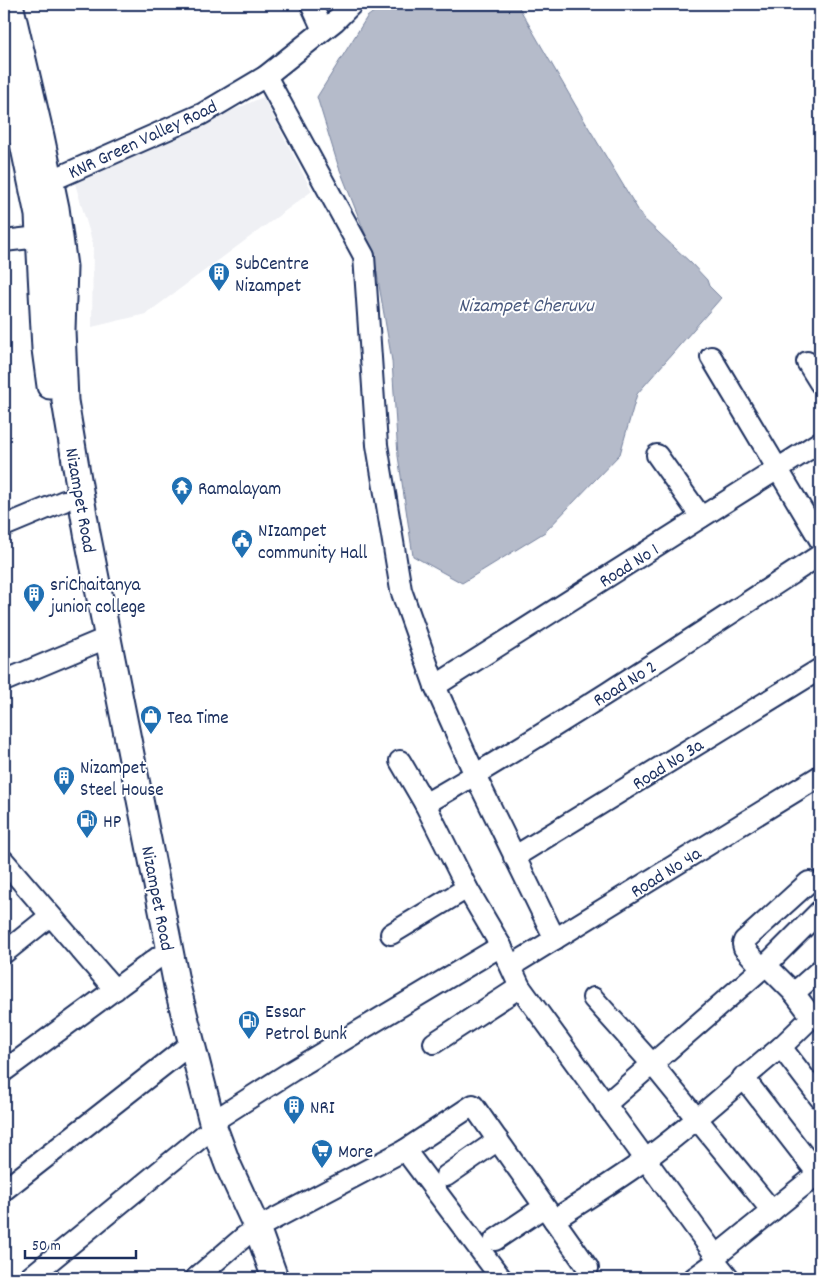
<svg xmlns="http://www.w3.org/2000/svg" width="824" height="1282" viewBox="0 0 824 1282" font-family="Dekko,sans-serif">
	<rect width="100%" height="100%" fill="#fff"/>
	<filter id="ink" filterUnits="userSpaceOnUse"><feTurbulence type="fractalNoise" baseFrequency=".02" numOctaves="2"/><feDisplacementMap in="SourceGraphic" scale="10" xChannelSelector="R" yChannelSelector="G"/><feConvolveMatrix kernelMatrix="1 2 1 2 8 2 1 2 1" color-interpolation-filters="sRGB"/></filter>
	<g filter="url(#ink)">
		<path fill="#eff0f4" d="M263 97 312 191 146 314 92 327 93 244 74 180Z"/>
		<path fill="#b5bbca" stroke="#77839f" d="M384 4H517L584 120 643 218 691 263 707 280 709 286 721 298 637 394 620 454 545 532 462 583 413 556 398 456 392 361 374 256 338 165 317 97 367 17Z"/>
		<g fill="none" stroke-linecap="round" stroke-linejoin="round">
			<g stroke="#1b2f5e" stroke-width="24">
				<g id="minor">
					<path d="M311 4 323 30"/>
					<path d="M266 76 364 256 377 445 401 590 435 686 475 775 555 939"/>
					<path d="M4 135 20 126"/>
					<path d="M50 181 202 114 266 76 335 21 352 4"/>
					<path d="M4 241 39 237"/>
					<path d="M711 357 820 540"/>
					<path d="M807 362 820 383"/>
					<path d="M657 455 701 517"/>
					<path d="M4 526 64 501"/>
					<path d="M4 681 97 642"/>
					<path d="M435 686 820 442"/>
					<path d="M400 761 425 804 467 888 501 946 520 987 716 1256"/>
					<path d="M425 804C560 726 690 640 820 555"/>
					<path d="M514 857 820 669"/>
					<path d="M4 861 115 990"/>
					<path d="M391 934 467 888"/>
					<path d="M4 953 50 916"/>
					<path d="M766 965 794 993 812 1017 781 1047"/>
					<path d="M511 966 820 776"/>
					<path d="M762 968 744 948 743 944 744 941 809 882"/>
					<path d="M794 993 820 970"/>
					<path d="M593 998 653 1065 772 1211"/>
					<path d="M434 1043 520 987"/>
					<path d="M4 1071 160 956"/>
					<path d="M743 1077 818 1174"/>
					<path d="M605 1105 766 965 820 911"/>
					<path d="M212 1122 292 1071 501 946"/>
					<path d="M405 1150 473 1105 554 1220"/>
					<path d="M446 1176 498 1140"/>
					<path d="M4 1190 184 1049"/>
					<path d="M257 1228 405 1150 501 1278"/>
					<path d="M495 1240 544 1207"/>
					<path d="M716 1262 729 1278"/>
					<path d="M588 1268 554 1220C584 1200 616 1181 646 1159 693 1125 736 1084 781 1047L820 1098"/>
					<path d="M29 1278 204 1135"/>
					<path d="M196 1278 245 1236"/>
					<path d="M694 1278 716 1262V1256L820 1172"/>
				</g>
			</g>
			<g stroke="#1b2f5e" stroke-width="29">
				<g id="major">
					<path d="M10 4 41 136 56 208 64 267 62 330 65 401 87 533 177 986 212 1122 228 1165 257 1228 275 1278"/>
					<path d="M6 62 38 215 45 349 50 386"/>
				</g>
			</g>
			<use href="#minor" stroke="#fff" stroke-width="20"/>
			<use href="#major" stroke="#fff" stroke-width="25"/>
		</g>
	</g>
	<defs>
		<g id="building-pin" transform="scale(1.125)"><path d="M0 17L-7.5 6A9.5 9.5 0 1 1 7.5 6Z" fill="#1f6fb2" stroke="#fff"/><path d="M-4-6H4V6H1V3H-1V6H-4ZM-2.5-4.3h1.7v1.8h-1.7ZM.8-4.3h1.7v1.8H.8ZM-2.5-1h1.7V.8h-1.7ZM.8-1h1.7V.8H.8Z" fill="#fff"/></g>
		<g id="temple-pin" transform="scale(1.125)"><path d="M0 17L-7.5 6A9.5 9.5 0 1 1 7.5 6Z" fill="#1f6fb2" stroke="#fff"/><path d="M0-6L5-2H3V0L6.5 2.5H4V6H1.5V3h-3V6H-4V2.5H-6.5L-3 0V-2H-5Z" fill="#fff"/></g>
		<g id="civic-pin" transform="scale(1.125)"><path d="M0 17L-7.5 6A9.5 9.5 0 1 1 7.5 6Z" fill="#1f6fb2" stroke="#fff"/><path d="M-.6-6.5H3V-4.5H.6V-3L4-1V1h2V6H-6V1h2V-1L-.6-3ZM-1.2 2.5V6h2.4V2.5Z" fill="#fff"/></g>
		<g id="shop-pin" transform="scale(1.125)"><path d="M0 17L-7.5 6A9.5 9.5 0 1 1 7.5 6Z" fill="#1f6fb2" stroke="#fff"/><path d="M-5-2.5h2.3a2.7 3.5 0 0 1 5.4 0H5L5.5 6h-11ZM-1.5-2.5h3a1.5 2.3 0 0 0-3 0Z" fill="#fff"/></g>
		<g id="fuel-pin" transform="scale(1.125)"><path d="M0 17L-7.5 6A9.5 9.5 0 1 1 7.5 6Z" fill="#1f6fb2" stroke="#fff"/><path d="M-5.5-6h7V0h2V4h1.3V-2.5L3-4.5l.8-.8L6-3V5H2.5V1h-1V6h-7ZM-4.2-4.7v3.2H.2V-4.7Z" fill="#fff"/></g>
		<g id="supermarket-pin" transform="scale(1.125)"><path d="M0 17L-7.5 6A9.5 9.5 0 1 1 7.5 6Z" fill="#1f6fb2" stroke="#fff"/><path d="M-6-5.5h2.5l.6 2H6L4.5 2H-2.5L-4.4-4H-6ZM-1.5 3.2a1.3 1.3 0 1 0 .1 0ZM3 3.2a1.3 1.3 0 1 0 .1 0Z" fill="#fff"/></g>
	</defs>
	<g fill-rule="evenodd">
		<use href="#building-pin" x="219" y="273"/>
		<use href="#temple-pin" x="182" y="487"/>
		<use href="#civic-pin" x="242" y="540"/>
		<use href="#building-pin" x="34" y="594"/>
		<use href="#shop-pin" x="151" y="716"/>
		<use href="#building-pin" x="64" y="777"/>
		<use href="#fuel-pin" x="87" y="820"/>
		<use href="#fuel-pin" x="249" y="1021"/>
		<use href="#building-pin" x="294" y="1106"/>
		<use href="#supermarket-pin" x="322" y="1150"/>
	</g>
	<g text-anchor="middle" stroke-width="4" stroke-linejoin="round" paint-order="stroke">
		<g font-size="19" fill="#1b2f5e" stroke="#fff">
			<text transform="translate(142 138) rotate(-25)" y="7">KNR Green Valley Road</text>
			<text transform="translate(82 500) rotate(80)" y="7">Nizampet Road</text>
			<text transform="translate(628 564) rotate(-32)" y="7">Road No 1</text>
			<text transform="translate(624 682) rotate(-32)" y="7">Road No 2</text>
			<text transform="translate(667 763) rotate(-32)" y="7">Road No 3a</text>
			<text transform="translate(665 871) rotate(-32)" y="7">Road No 4a</text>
			<text transform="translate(159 898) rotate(79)" y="7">Nizampet Road</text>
		</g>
		<g font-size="19" fill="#1b2f5e" stroke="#fff" text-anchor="start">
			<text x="235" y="269">SubCentre<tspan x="235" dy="22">Nizampet</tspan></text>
			<text x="198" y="494">Ramalayam</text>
			<text x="258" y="536">NIzampet<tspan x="258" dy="22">community Hall</tspan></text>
			<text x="50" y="590">sriChaitanya<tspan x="50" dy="22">junior college</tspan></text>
			<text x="167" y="723">Tea Time</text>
			<text x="80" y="773">Nizampet<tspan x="80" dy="22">Steel House</tspan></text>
			<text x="103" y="827">HP</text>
			<text x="265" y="1017">Essar<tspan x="265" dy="22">Petrol Bunk</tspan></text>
			<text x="310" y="1113">NRI</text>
			<text x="338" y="1157">More</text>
		</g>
		<g font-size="20" font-style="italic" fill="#49597e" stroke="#fff">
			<text x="526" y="311">Nizampet Cheruvu</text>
		</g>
	</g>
	<rect width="824" height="1282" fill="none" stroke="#fff" stroke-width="20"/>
	<rect x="10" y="10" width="804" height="1262" fill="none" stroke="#1b2f5e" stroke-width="2" filter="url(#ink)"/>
	<path d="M25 1250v8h111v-8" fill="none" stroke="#1b2f5e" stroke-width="2.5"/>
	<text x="32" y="1250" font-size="15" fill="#1b2f5e" stroke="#ffffff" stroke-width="4" paint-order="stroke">50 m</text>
</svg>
